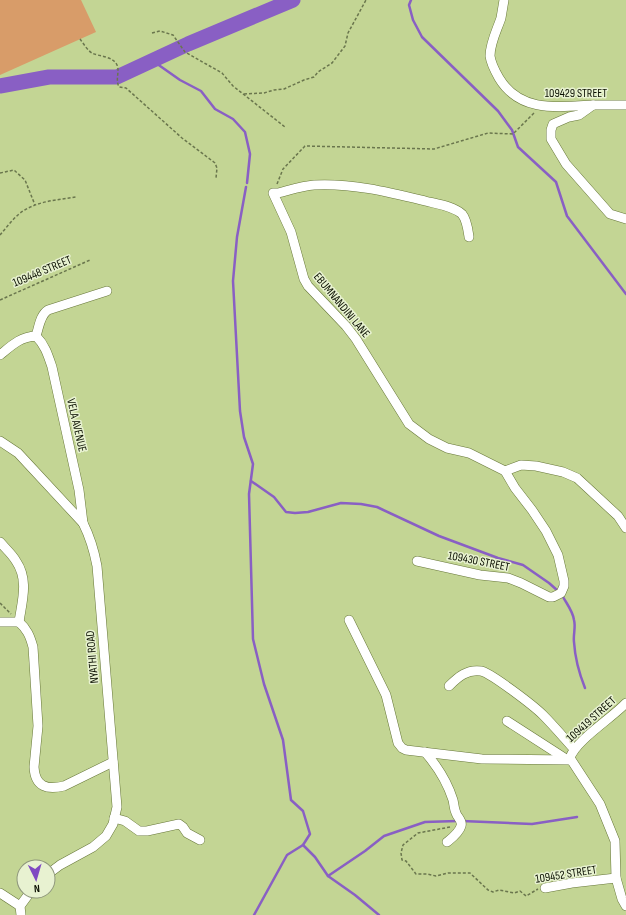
<svg xmlns="http://www.w3.org/2000/svg" width="626" height="915" viewBox="0 0 626 915" font-family="'Sofia Sans Condensed',sans-serif">
	<rect width="100%" height="100%" fill="#c3d594"/>
	<path fill="#d89c69" d="M0 0H81L96 32 0 75Z"/>
	<g fill="none" stroke-linecap="round" stroke-linejoin="round">
		<g stroke="#895fc4" stroke-width="2.5">
			<path d="M411 0 409 5 413 20 422 37 498 111 512 130 518 147 556 182 567 216 626 294"/>
			<path d="M153 61 180 80 201 91 215 109 233 119 245 132 250 154 247 183"/>
			<path d="M246 187 237 237 233 281 240 411 244 437 253 464 249 494 253 639 264 684 283 740 291 800 303 811 310 834 303 845 287 855 254 915"/>
			<path d="M251 481 274 497 286 512 295 513 308 512 341 503 361 504 377 507 439 536 498 558 523 565 549 583 558 591"/>
			<path d="M562 595C566 603 573 611 574 620 576 627 573 635 574 642 575 658 579 673 585 688"/>
			<path d="M462 821 532 824 577 817"/>
			<path d="M303 845 315 857 328 876 355 895 379 915"/>
			<path d="M328 876 365 851 384 836 425 822 457 821"/>
		</g>
		<path stroke="#895fc4" stroke-width="15" d="M0 86 49 77H117L188 44 293 0"/>
		<g stroke="#677739" stroke-width="10">
			<g id="street">
				<path d="M504 0C503 6 502 12 501 18 497 30 490 43 490 56 491 64 495 71 499 78 520 113 558 107 593 105 604 105 615 105 626 105"/>
				<path d="M593 105 579 115 569 117 553 124 551 130V139L566 164 610 214 626 219"/>
				<path d="M469 237C468 230 467 220 462 214 453 206 437 204 425 201 388 192 352 183 314 185 302 186 290 190 278 193H273L291 232 304 279 308 286 346 326 356 339 409 424 429 439 447 448 469 453 505 471 521 465 536 466 563 472 577 478 618 516 626 528"/>
				<path d="M36 336C39 327 40 315 48 310L107 291"/>
				<path d="M0 355C12 345 20 337 36 336 45 345 48 355 52 367L79 490 83 523"/>
				<path d="M0 441 18 453 83 523C90 537 94 550 97 566L117 807 113 824 106 836 93 847 60 865 48 874"/>
				<path d="M0 542C5 548 12 554 16 561 29 580 22 601 19 622"/>
				<path d="M417 561 480 575 508 578 521 583 549 597H553L561 593 564 586V581L558 555 546 531 532 510 515 488 505 471"/>
				<path d="M349 620 386 695 398 743 402 748 406 750 482 759 570 760"/>
				<path d="M0 622H19"/>
				<path d="M19 622C27 629 30 636 33 647L38 726 34 767C35 787 47 790 64 786L113 762"/>
				<path d="M449 686C458 677 467 669 481 671 491 673 534 706 543 715 554 726 564 738 574 749"/>
				<path d="M626 703C612 718 575 741 570 758L600 804 615 841 616 878 622 899 626 906"/>
				<path d="M507 721 566 759"/>
				<path d="M425 752C438 767 447 781 453 800 454 804 454 809 456 813 457 817 463 821 461 826 459 833 452 838 447 842"/>
				<path d="M114 818 125 821 139 831H147L179 824 183 827 187 833 200 840"/>
				<path d="M545 888 572 883 616 878"/>
				<path d="M0 893 20 906"/>
				<path d="M21 915 20 906 31 891"/>
			</g>
		</g>
		<g stroke="#6a764d" stroke-width="1.5" stroke-dasharray="3 2" stroke-linecap="butt">
			<path d="M152 33 160 31 173 35 185 52 222 73 233 86 285 127"/>
			<path d="M80 39C83 43 88 51 92 53 100 57 113 56 117 65 120 72 115 79 119 87L126 88 182 138 215 163 217 168 216 178"/>
			<path d="M244 94 264 93 274 90 284 89 304 80 314 77 318 72 332 63 345 46 348 33 366 0"/>
			<path d="M0 173 14 170 25 180 35 205"/>
			<path d="M277 184 283 169 305 146 434 149 488 133 513 134 534 113"/>
			<path d="M0 235C6 228 12 220 19 214 35 201 57 200 76 197"/>
			<path d="M0 300 90 260"/>
			<path d="M0 603 11 614"/>
			<path d="M450 827 418 833 403 845 401 853 402 860 406 861 416 874H427L436 876 448 873H470L488 890 493 892 499 890 514 893 520 891 526 896 538 889"/>
		</g>
		<use href="#street" stroke="#fff" stroke-width="9"/>
	</g>
	<g text-anchor="middle" stroke-width="3" stroke-linejoin="round" paint-order="stroke">
		<g font-size="12" fill="#0a0f00" stroke="#e8f2d1">
			<text x="576" y="97">109429 STREET</text>
			<text transform="translate(42 271) rotate(-23)" y="4">109448 STREET</text>
			<text transform="translate(342 305) rotate(50)" y="4">EBUMNANDINI LANE</text>
			<text transform="translate(77 425) rotate(77)" y="4">VELA AVENUE</text>
			<text transform="translate(479 561) rotate(11)" y="4">109430 STREET</text>
			<text transform="translate(92 657) rotate(-95)" y="4">NYATHI ROAD</text>
			<text transform="translate(591 719) rotate(-42)" y="4">109419 STREET</text>
			<text transform="translate(566 874) rotate(-9)" y="4">109452 STREET</text>
		</g>
	</g>
	<g transform="translate(36 879) rotate(175)"><circle r="19" fill="#e8f2d1" stroke="#8f977d"/>
	<path d="M0-3L7 15L0 10L-7 15Z" fill="#804ac2"/>
	<text y="-6" font-size="11" font-weight="bold" text-anchor="middle" fill="#0a0f00">N</text>
	</g>
</svg>
